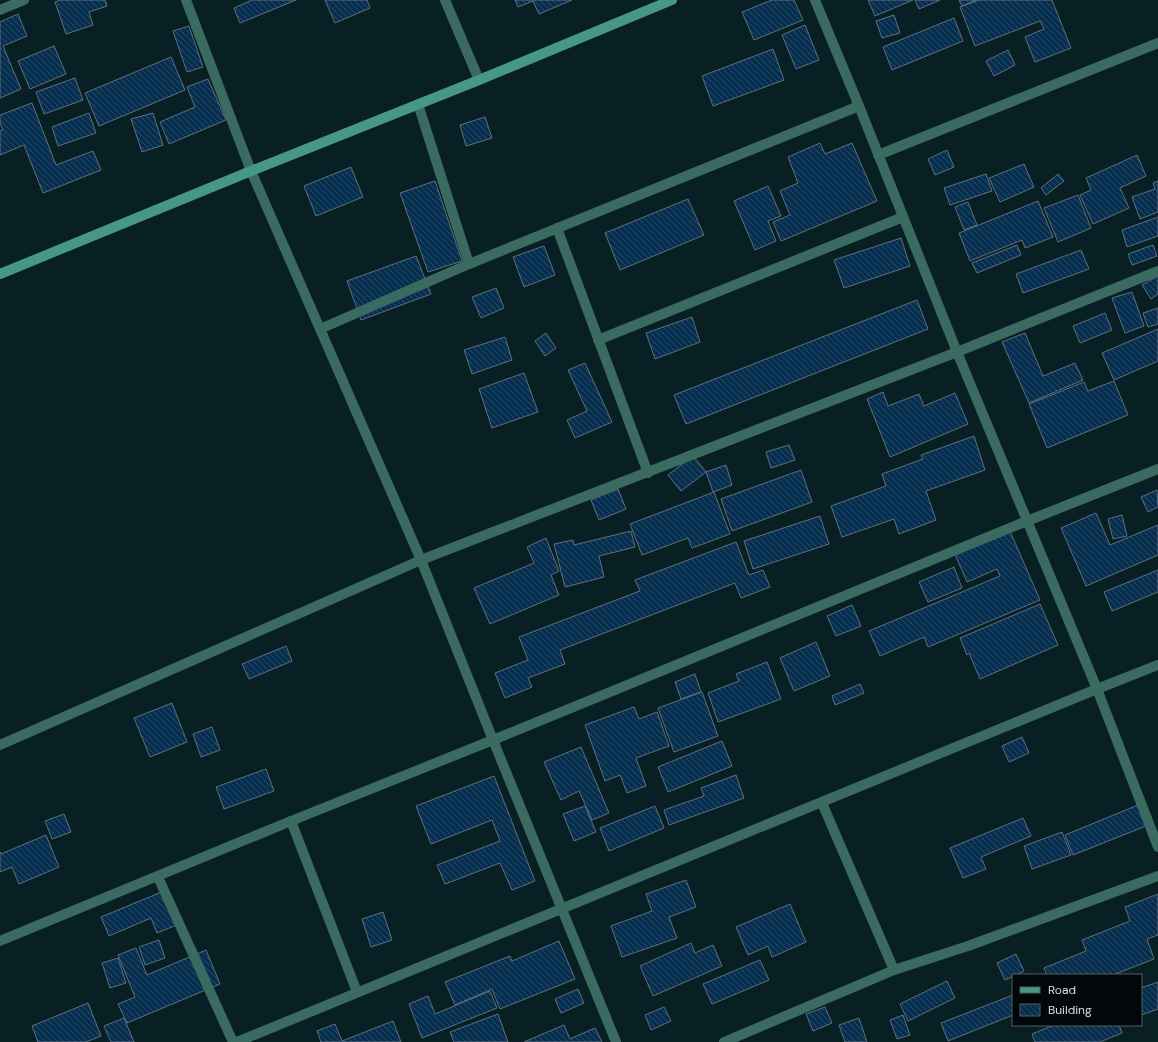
<svg xmlns="http://www.w3.org/2000/svg" width="1158" height="1042" viewBox="0 0 1158 1042" font-family="'DM Sans',sans-serif">
	<defs>
		<pattern id="building-back-hatch" width="6" height="6" patternUnits="userSpaceOnUse"><rect width="6" height="6" fill="#062f4f"/><path d="M-1 5l2 2M0 0l6 6M5-1l2 2" fill="none" stroke="#294d68"/></pattern>
	</defs>
	<rect width="100%" height="100%" fill="#081f23"/>
	<g fill="url(#building-back-hatch)" stroke="#606f7e">
		<path d="M60 0H105L107 6 89 12 93 25 66 34 55 2Z"/>
		<path d="M252 0H296L240 23 234 8Z"/>
		<path d="M325 0H367L370 8 335 23Z"/>
		<path d="M515 0H572L539 14 533 1 518 7Z"/>
		<path d="M772 0H794L803 20 754 40 742 12Z"/>
		<path d="M868 0H913L875 16Z"/>
		<path d="M915 0H940L919 9Z"/>
		<path d="M959 0H976L962 6Z"/>
		<path d="M979 0H1052L1071 48 1035 62 1025 37 1044 29 1040 21 975 46 960 7Z"/>
		<path d="M18 14 27 36 3 46 21 89 0 98V22Z"/>
		<path d="M894 15 900 33 882 38 876 21Z"/>
		<path d="M954 18 963 41 892 70 883 47Z"/>
		<path d="M805 25 819 60 796 69 782 35Z"/>
		<path d="M189 26 203 67 187 72 173 31Z"/>
		<path d="M54 46 66 74 30 89 18 61Z"/>
		<path d="M773 49 784 80 713 106 702 76Z"/>
		<path d="M1008 50 1015 65 994 76 986 61Z"/>
		<path d="M171 57 185 90 99 126 85 93Z"/>
		<path d="M75 78 83 100 44 114 36 92Z"/>
		<path d="M208 79 226 120 169 144 160 122 195 107 187 87Z"/>
		<path d="M32 103 56 165 93 151 101 170 43 193 24 145 0 155V131L3 130 0 123V115Z"/>
		<path d="M89 113 96 133 58 146 52 127Z"/>
		<path d="M153 113 163 145 142 152 131 119Z"/>
		<path d="M485 117 492 138 466 146 460 125Z"/>
		<path d="M820 143 825 154 852 143 877 201 781 241 773 222 790 215 780 191 798 183 788 157Z"/>
		<path d="M947 150 954 167 935 175 928 159Z"/>
		<path d="M1137 155 1146 176 1120 188 1129 208 1093 224 1080 195 1091 190 1086 178Z"/>
		<path d="M1024 164 1034 187 1000 202 989 178Z"/>
		<path d="M351 167 363 197 316 216 304 186Z"/>
		<path d="M986 174 992 191 950 205 944 188Z"/>
		<path d="M1058 174 1064 181 1046 195 1041 188Z"/>
		<path d="M435 181 462 261 428 272 400 193Z"/>
		<path d="M1158 181V212L1140 219 1132 197 1155 189 1153 183Z"/>
		<path d="M768 186 781 216 768 221 776 241 755 250 734 201Z"/>
		<path d="M1078 195 1091 228 1058 242 1044 208Z"/>
		<path d="M688 199 704 235 620 270 605 233Z"/>
		<path d="M1038 201 1053 237 1025 248 1022 240 970 261 959 233Z"/>
		<path d="M968 202 977 225 964 230 955 207Z"/>
		<path d="M1158 217V236L1127 247 1122 230Z"/>
		<path d="M901 238 910 266 844 288 834 260Z"/>
		<path d="M1017 245 1021 255 977 273 972 263Z"/>
		<path d="M1153 245 1157 256 1132 265 1128 254Z"/>
		<path d="M544 246 555 275 524 287 513 257Z"/>
		<path d="M1081 250 1089 269 1023 293 1016 274Z"/>
		<path d="M416 256 431 294 361 320 347 281Z"/>
		<path d="M1158 276V294L1151 299 1142 285Z"/>
		<path d="M496 288 504 308 481 318 472 297Z"/>
		<path d="M1132 292 1144 326 1125 333 1112 298Z"/>
		<path d="M917 300 928 329 686 424 674 395Z"/>
		<path d="M1158 308V324L1148 327 1143 313Z"/>
		<path d="M1105 313 1112 330 1080 343 1073 326Z"/>
		<path d="M692 317 700 342 655 359 646 333Z"/>
		<path d="M1158 329V361L1114 380 1102 353Z"/>
		<path d="M546 333 556 348 545 356 535 341Z"/>
		<path d="M1025 333 1043 376 1075 363 1083 380 1029 403 1002 342Z"/>
		<path d="M505 337 512 360 472 374 464 350Z"/>
		<path d="M585 363 612 422 575 438 567 420 587 411 568 370Z"/>
		<path d="M524 373 538 412 492 428 479 389Z"/>
		<path d="M1114 381 1128 415 1047 448 1029 404 1084 382 1088 391Z"/>
		<path d="M883 392 888 406 919 394 924 406 955 393 968 424 890 457 867 399Z"/>
		<path d="M974 436 985 470 926 491 936 520 899 534 894 519 842 537 831 506 886 486 882 474 923 459 921 455Z"/>
		<path d="M789 445 795 460 771 468 766 452Z"/>
		<path d="M693 456 706 472 681 491 668 475Z"/>
		<path d="M726 465 732 485 713 492 706 472Z"/>
		<path d="M801 470 812 502 732 531 721 499Z"/>
		<path d="M618 489 626 509 599 520 591 500Z"/>
		<path d="M1157 490 1158 507 1148 512 1141 497Z"/>
		<path d="M714 492 730 534 692 548 688 538 642 555 630 524Z"/>
		<path d="M1096 513 1110 545 1158 525V555L1086 586 1061 528Z"/>
		<path d="M1122 515 1127 536 1113 539 1108 519Z"/>
		<path d="M820 516 829 544 753 569 744 541Z"/>
		<path d="M1009 529 1040 600 928 647 924 637 880 656 869 631 1000 576 997 569 967 582 954 552Z"/>
		<path d="M631 531 635 547 599 556 604 577 565 587 554 544 573 540 574 545Z"/>
		<path d="M546 538 559 571 551 575 559 595 490 624 474 588 534 563 527 547Z"/>
		<path d="M736 542 749 575 763 570 770 587 741 598 735 583 560 650 565 664 528 678 532 687 505 698 495 673 528 660 519 637 640 591 635 580Z"/>
		<path d="M954 567 962 588 928 602 919 582Z"/>
		<path d="M1158 570V592L1112 611 1104 592Z"/>
		<path d="M1040 604 1058 645 980 679 969 653 967 655 960 638Z"/>
		<path d="M852 605 861 626 836 636 827 616Z"/>
		<path d="M816 642 830 676 794 691 780 658Z"/>
		<path d="M286 646 292 661 249 679 242 664Z"/>
		<path d="M767 662 781 699 718 722 708 693 739 681 736 674Z"/>
		<path d="M695 674 701 692 681 699 675 682Z"/>
		<path d="M860 684 864 693 835 705 832 696Z"/>
		<path d="M702 692 718 736 674 752 658 708Z"/>
		<path d="M172 703 187 742 150 757 134 718Z"/>
		<path d="M634 707 639 719 657 712 669 746 636 758 646 786 627 793 620 775 605 781 585 725Z"/>
		<path d="M212 727 220 750 201 757 193 734Z"/>
		<path d="M1022 737 1029 753 1009 762 1002 746Z"/>
		<path d="M722 741 732 766 668 792 658 767Z"/>
		<path d="M581 747 609 813 592 820 579 791 561 800 544 762Z"/>
		<path d="M266 769 274 791 224 809 216 787Z"/>
		<path d="M736 775 744 798 669 825 664 810 704 796 701 788Z"/>
		<path d="M494 776 535 881 512 890 500 863 445 884 437 865 500 841 492 820 431 844 416 806Z"/>
		<path d="M1138 805 1146 826 1073 855 1065 835Z"/>
		<path d="M585 806 596 832 574 841 563 814Z"/>
		<path d="M655 806 664 828 609 851 600 828Z"/>
		<path d="M64 814 71 832 52 839 45 821Z"/>
		<path d="M1023 818 1031 836 981 857 986 869 963 878 950 848Z"/>
		<path d="M1062 832 1071 855 1032 869 1024 846Z"/>
		<path d="M46 835 59 867 19 884 12 867 0 872V852L1 854Z"/>
		<path d="M686 880 696 907 669 917 677 938 622 957 611 926 652 911 646 894Z"/>
		<path d="M164 891 179 924 157 933 151 918 109 936 101 917Z"/>
		<path d="M1158 894V935L1147 939 1154 959 1113 975H1047L1044 968 1086 951 1082 940 1130 921 1125 907Z"/>
		<path d="M790 904 806 942 772 957 768 946 748 955 736 927Z"/>
		<path d="M383 912 392 940 371 947 362 919Z"/>
		<path d="M159 940 165 958 145 965 139 947Z"/>
		<path d="M559 941 575 979 500 1009 492 989 455 1005 445 982 510 956 512 961Z"/>
		<path d="M691 943 695 953 713 945 722 966 653 996 640 966Z"/>
		<path d="M136 948 147 975 206 950 220 984 127 1023 118 1004 135 997 118 955Z"/>
		<path d="M1016 954 1024 971 1005 980 997 963Z"/>
		<path d="M118 958 126 983 110 988 102 963Z"/>
		<path d="M760 960 769 980 712 1004 703 984Z"/>
		<path d="M947 981 955 998 908 1021 900 1004Z"/>
		<path d="M1158 982V1009L1141 1015V988Z"/>
		<path d="M578 989 584 1003 561 1013 555 999Z"/>
		<path d="M490 991 497 1008 422 1038 409 1004 428 996 435 1014Z"/>
		<path d="M1013 995V1015L948 1041 941 1023Z"/>
		<path d="M88 1003 101 1036 86 1042H38L32 1026Z"/>
		<path d="M664 1007 671 1021 651 1030 645 1015Z"/>
		<path d="M825 1007 832 1023 813 1031 806 1014Z"/>
		<path d="M498 1014 508 1042H454L450 1032Z"/>
		<path d="M903 1015 910 1035 897 1039 890 1020Z"/>
		<path d="M124 1018 134 1042H111L104 1026Z"/>
		<path d="M859 1018 867 1042H845L839 1025Z"/>
		<path d="M393 1021 401 1042H321L317 1031 335 1024 342 1041Z"/>
		<path d="M564 1025 570 1039 595 1028 602 1042H524Z"/>
		<path d="M1054 1025H1119L1122 1033 1100 1042H1035L1032 1034Z"/>
	</g>
	<g fill="none" stroke-linecap="round" stroke-linejoin="round">
		<g stroke="#3a6a60" stroke-width="10">
			<path d="M186 0 251 171 421 560 493 740 616 1042"/>
			<path d="M445 0 479 80"/>
			<path d="M815 0 859 106 957 352 1097 689 1158 847"/>
			<path d="M0 10 24 0"/>
			<path d="M418 104 469 264"/>
			<path d="M878 155 1158 43"/>
			<path d="M557 228 648 473"/>
			<path d="M320 329 469 264 859 106"/>
			<path d="M598 340 903 217"/>
			<path d="M0 745 421 560 957 352 1158 271"/>
			<path d="M822 803 894 970"/>
			<path d="M291 821 357 992"/>
			<path d="M158 877 233 1042"/>
			<path d="M0 941 291 821 493 740 1027 521 1158 469"/>
			<path d="M237 1042 1097 689 1158 665"/>
			<path d="M724 1042 894 970 968 946 1158 876"/>
		</g>
		<path stroke="#469788" stroke-width="10" d="M0 274 251 171 479 80 672 0"/>
	</g>
	<rect x="1012" y="974" width="130" height="52" fill="#020709" stroke="#565e60"/>
	<rect x="1020" y="987" width="20" height="6" fill="#469788" stroke="#565e60"/>
	<text x="1048" y="994" font-size="12" fill="#d3e0e3">Road</text>
	<rect x="1020" y="1004" width="20" height="12" fill="url(#building-back-hatch)" stroke="#565e60"/>
	<text x="1048" y="1014" font-size="12" fill="#d3e0e3">Building</text>
</svg>
